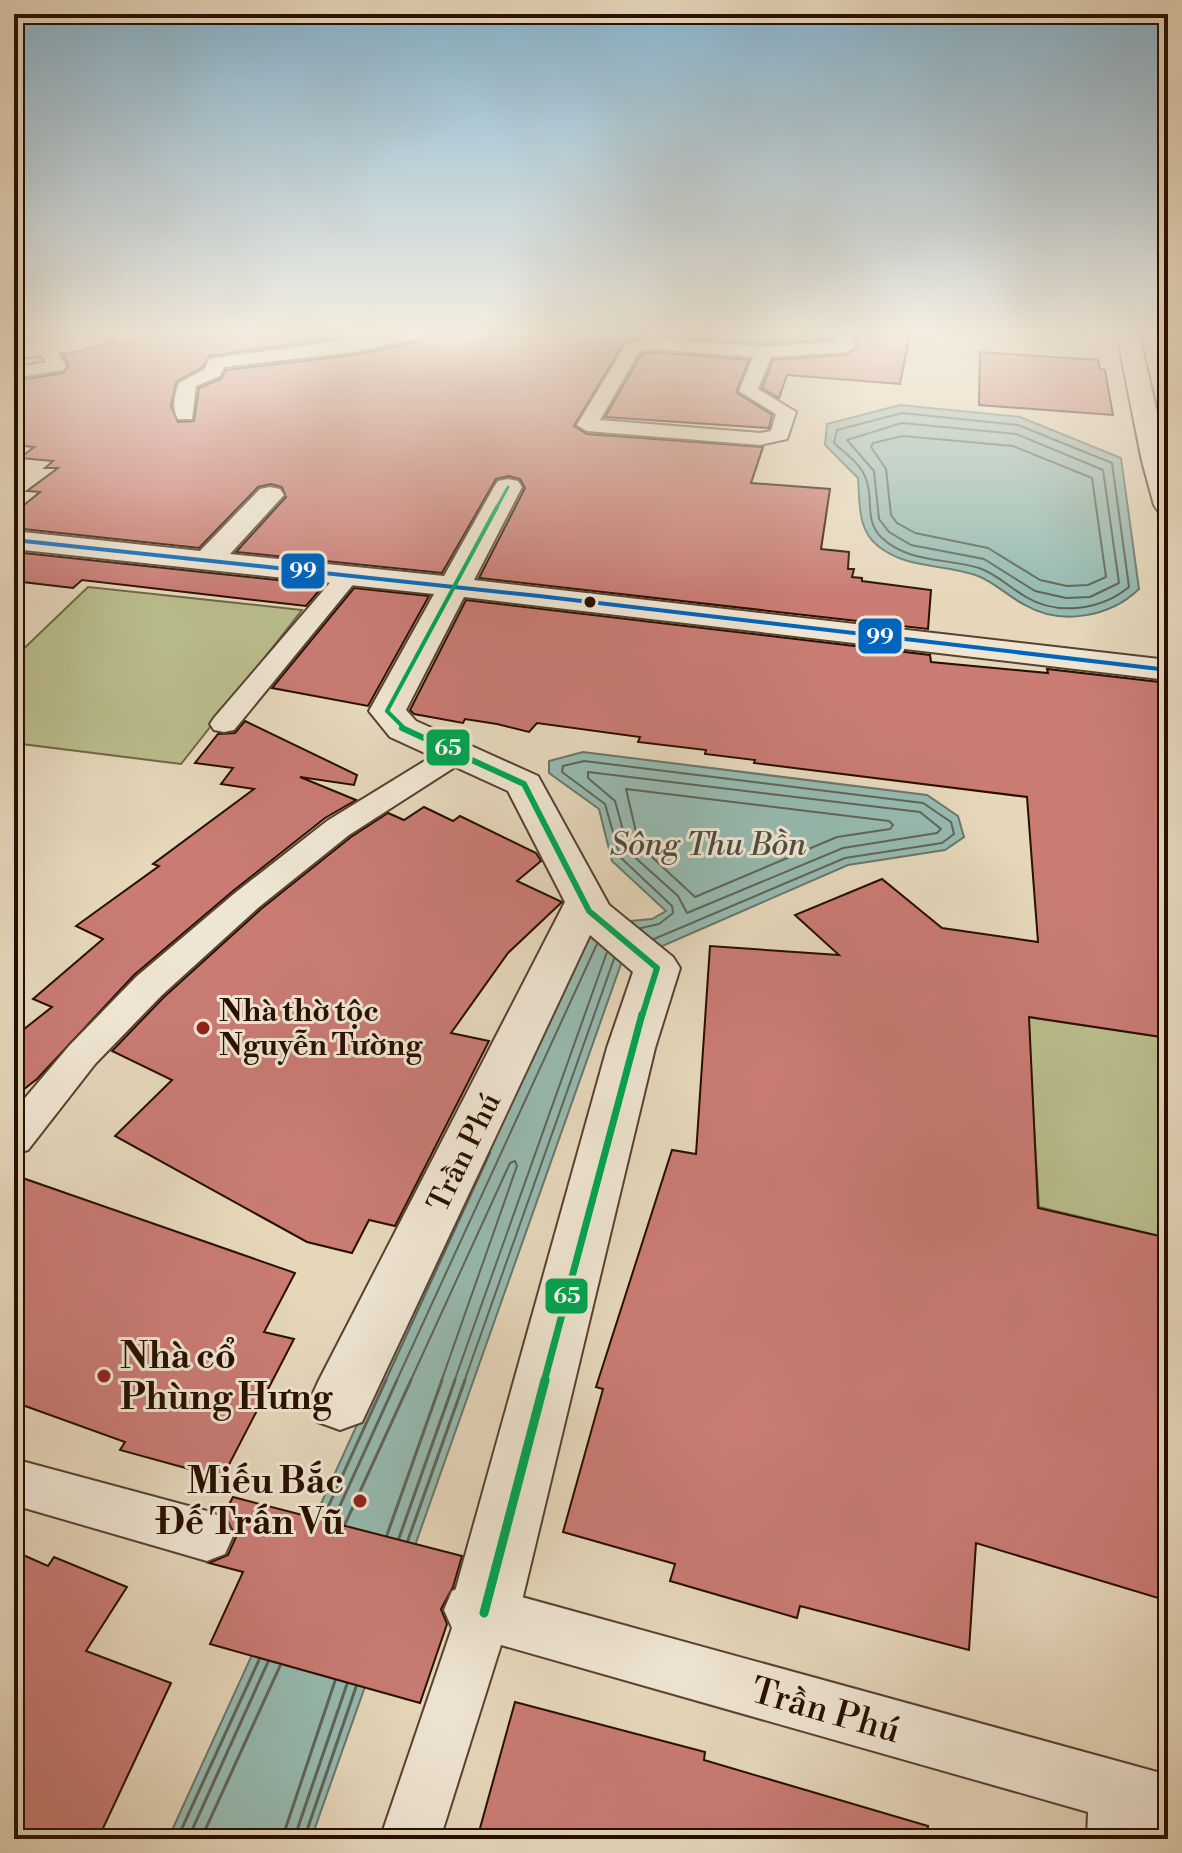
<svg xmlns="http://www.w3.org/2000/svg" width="1182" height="1853" viewBox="0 0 1182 1853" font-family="'Libre Bodoni',serif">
	<rect width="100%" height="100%" fill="#e6d7bb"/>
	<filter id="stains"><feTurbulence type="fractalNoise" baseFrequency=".0025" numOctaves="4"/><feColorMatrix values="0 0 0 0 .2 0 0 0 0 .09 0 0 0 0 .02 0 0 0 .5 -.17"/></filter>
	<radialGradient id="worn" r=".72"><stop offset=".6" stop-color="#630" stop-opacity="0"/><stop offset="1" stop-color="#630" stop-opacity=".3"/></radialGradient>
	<g fill="#babd8c" stroke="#716646" stroke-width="2">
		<path d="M88 587 302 610 181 764 14 743V658Z"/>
		<path d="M1027 1017 1168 1038V1238L1039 1207Z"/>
	</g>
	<g fill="#96bab0" stroke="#6a766a" stroke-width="2">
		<path d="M900 405 1020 417 1121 458 1139 589C1110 617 1061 626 1025 605 1009 597 994 582 978 576 944 563 908 570 878 546 857 529 860 503 858 478L825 445 827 424Z"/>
		<path d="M583 752 927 795 958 816 964 837 945 850 848 865 621 964 311 1839H168L585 925 652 919 666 911 612 861 599 809 549 773V761Z"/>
	</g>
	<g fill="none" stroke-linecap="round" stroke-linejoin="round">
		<g stroke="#5f6458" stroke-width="2">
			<path d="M902 413 1018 425 1112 463 1129 587C1101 610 1058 616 1026 597 1010 588 997 574 979 568 947 558 907 563 881 537 864 520 874 499 866 479 861 464 846 454 834 443L837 430Z"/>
			<path d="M902 423 1016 434 1103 470 1119 583 1090 597 1066 598 1035 591 984 559 911 545 889 532 879 519 874 471 847 440Z"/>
			<path d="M903 436 1013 446 1092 478 1106 577 1088 585 1067 586 1040 580 988 548 915 533 897 523 891 515 886 469 871 447 873 443Z"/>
			<path d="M588 772 920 812 941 829 937 833 843 848 687 913 678 896 629 852 615 801 588 778Z"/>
			<path d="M626 789 889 821 893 825 890 829 837 837 695 897 639 845Z"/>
			<path d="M641 928 659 924 673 913 672 906 620 857 605 804 562 772 563 766 584 761 923 803 951 822 954 834 942 843 845 858 654 939"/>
			<path d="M385 1382 490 1153"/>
			<path d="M396 1382 597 944"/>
			<path d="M410 1382 510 1163 515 1161 517 1166 441 1382"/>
			<path d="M454 1382 607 952"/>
			<path d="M464 1382 614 959"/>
		</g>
		<g stroke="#5f6458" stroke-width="3">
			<path d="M323 1518 386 1380"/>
			<path d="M333 1521 397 1380"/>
			<path d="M345 1524 411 1380"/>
			<path d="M387 1535 442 1380"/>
			<path d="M399 1538 455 1380"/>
			<path d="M408 1540 465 1380"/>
			<path d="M177 1839 259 1660"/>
			<path d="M188 1839 268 1662"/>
			<path d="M201 1839 280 1666"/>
			<path d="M282 1839 335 1681"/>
			<path d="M294 1839 347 1684"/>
			<path d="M304 1839 356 1687"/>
		</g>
	</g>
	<g fill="#c97b74" stroke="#280f00" stroke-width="2">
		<path d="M142 335H358L209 356 203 367 176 382 171 406 178 422 194 421 199 388 221 379 226 370 355 355 416 342 420 335H831L832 339 764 344 652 336 625 341 574 426 587 434 763 447 751 483 830 489 821 549 849 552 848 569H854L852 577 862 578V581L931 590 928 629 479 578 525 488 520 479 509 476 496 479 442 573 236 552 286 497 282 487 271 484 258 487 199 548 14 528V513L40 492 27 491 58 468H45L53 461 20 458 34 447 14 445V381L63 373 69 366 63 355 112 343 143 339Z"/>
		<path d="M854 335H910L900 384 787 375 779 398 762 388 773 360 846 355 858 348Z"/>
		<path d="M652 352 749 360 736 392 772 415 769 428 605 417 641 355Z"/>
		<path d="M980 352 1098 360 1100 369 1105 370 1113 415 979 405Z"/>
		<path d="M14 552 324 585 306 606 82 580 73 588 14 581Z"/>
		<path d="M354 588 429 596 368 706 272 688Z"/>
		<path d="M466 600 930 655 931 662 1048 673 1047 669 1168 683V1038L1029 1017 1038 1208 1168 1238V1601L976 1543 969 1650 800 1606 797 1618 670 1581 675 1564 563 1532 603 1389 596 1387 672 1150 696 1154 710 946 839 955 795 915 882 879 942 928 1038 942 1027 797 754 763 755 760 705 754 706 750 638 742 640 737 537 723 529 732 497 724 465 719 463 723 414 714 410 710Z"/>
		<path d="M245 721 357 775 354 785 300 777 356 800 325 818 233 891 134 975 37 1079 14 1097V1037L52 1007 33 999 103 939 76 926 159 866 153 864 254 789 221 784 233 768 195 763 218 734 235 733Z"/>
		<path d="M424 807 453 821 460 816 536 853 541 861 517 881 562 902 508 953 451 1033 489 1041 395 1226 369 1220 352 1253 307 1242 115 1136 172 1080 112 1051 164 997 261 909 351 837 388 813 404 820Z"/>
		<path d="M14 1175 295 1273 264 1332 294 1339 222 1478 120 1450 125 1442 14 1402Z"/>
		<path d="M233 1497 462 1556 453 1587 441 1609 447 1624 420 1703 210 1644 243 1572 209 1563 228 1555 236 1537 224 1514Z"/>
		<path d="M14 1551 48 1566 54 1557 127 1587 86 1651 171 1683 98 1839H14Z"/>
		<path d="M515 1702 705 1752 704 1760 928 1826 927 1839H477Z"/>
	</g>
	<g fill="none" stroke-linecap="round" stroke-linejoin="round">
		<g stroke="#58412f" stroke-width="4">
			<g id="service">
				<path d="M383 335H417L415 339 354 352 224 367 220 376 196 386 192 419H178C171 408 175 394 179 383L205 369 209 359Z"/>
				<path d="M834 335H851L855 347 846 352 771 357 758 389 796 412 787 439 760 445 587 431 577 425 626 344 652 339 764 347 836 342ZM652 349 753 357 739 391 776 414 771 431 760 433 600 420 639 352Z"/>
				<path d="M46 343 52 344 66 366 63 370 14 378V368L46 362 37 348Z"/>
				<path d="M348 569 356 571 360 576 356 581 234 730 224 732 214 730 210 724 214 718 340 571Z"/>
				<path d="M459 743 469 746 474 752 469 758 349 835 259 907 162 995 95 1064 28 1150 14 1154V1111L69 1046 136 977 235 893 327 821 449 746Z"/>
				<path d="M14 1459 207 1511 225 1518 233 1536 225 1554 207 1561 14 1505Z"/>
				<path d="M471 1583 1168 1775V1835L1147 1829V1839H1087L1088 1812 501 1645 440 1839H380L452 1628 444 1610 452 1591Z"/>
			</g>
		</g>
		<g stroke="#58412f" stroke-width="4">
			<g id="minor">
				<path d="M81 335H115L112 340 80 350 14 359V345Z"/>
				<path d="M508 479 518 481 522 487 474 580 1168 660V680L464 597 406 710 416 721 538 776 609 905 673 957 680 968 655 1048 519 1613 509 1638 484 1648 459 1638 449 1613 607 1048 633 972 590 935 362 1422 340 1430 318 1422 309 1402 318 1382 565 902 508 791 390 737 369 711 434 594 14 549V531L200 551 260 489 270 487 280 489 284 495 230 554 444 576 494 487 498 481Z"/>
			</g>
		</g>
		<g stroke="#58412f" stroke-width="4">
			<path id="tertiary" d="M1117 335H1139L1168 459V514L1158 511 1154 505 1142 461Z"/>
		</g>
		<use href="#service" fill="#efe5d3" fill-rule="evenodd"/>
		<use href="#minor" fill="#efe5d3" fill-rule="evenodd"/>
		<use href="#tertiary" fill="#efe5d3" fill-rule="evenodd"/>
		<g stroke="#efe5d3" stroke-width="8">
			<path id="bus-1" d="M14 540 539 596 1168 670"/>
		</g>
		<g stroke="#efe5d3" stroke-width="6">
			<path id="bus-2-far4" d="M496 509 508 487"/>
		</g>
		<g stroke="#efe5d3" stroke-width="8">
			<path id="bus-2-far3" d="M406 730 387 711 497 507"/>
		</g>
		<g stroke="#efe5d3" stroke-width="12">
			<path id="bus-2-far2" d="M402 728 524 784 589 911 657 968 642 1016"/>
		</g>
		<g stroke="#efe5d3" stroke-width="13">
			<path id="bus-2-far1" d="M544 1382 642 1014"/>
		</g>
		<g stroke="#efe5d3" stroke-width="15">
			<path id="bus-2" d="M484 1613 545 1380"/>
		</g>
		<use href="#bus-1" stroke="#0065bd" stroke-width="4"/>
		<use href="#bus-2-far4" stroke="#00a651" stroke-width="3"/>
		<use href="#bus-2-far3" stroke="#00a651" stroke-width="4"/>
		<use href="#bus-2-far2" stroke="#00a651" stroke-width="6"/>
		<use href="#bus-2-far1" stroke="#00a651" stroke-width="7"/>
		<use href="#bus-2" stroke="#00a651" stroke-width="9"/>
	</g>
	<linearGradient id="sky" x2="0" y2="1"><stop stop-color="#87b6d2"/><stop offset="0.56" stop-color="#f4ede0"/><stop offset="1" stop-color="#f4ede0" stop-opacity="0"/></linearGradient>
	<rect width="1182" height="595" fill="url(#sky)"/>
	<circle fill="#280f00" stroke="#efe5d3" stroke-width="3" cx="590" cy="602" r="7"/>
	<g fill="#8f2418" stroke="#efe5d3" stroke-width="3">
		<circle cx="203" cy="1028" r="8"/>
		<circle cx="104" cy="1376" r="8"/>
		<circle cx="360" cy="1501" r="8"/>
	</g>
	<g text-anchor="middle" stroke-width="6" stroke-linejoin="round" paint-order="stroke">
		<g font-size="30" font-weight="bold" fill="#280f00" stroke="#efe5d3" text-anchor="start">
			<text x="219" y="1021">Nhà thờ tộc<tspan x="219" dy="34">Nguyễn Tường</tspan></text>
		</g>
		<g font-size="30" fill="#280f00" stroke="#efe5d3">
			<text transform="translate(464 1152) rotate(-64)" y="10">Trần Phú</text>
		</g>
		<g font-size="32" font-style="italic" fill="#4e4b3e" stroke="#efe5d3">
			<text x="708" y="855">Sông Thu Bồn</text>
		</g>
		<g font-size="36" font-weight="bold" fill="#280f00" stroke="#efe5d3" text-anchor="start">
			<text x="120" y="1368">Nhà cổ<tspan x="120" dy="41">Phùng Hưng</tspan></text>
			<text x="344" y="1493" text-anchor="end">Miếu Bắc<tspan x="344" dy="41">Đế Trấn Vũ</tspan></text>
		</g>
		<g font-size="36" fill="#280f00" stroke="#efe5d3">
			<text transform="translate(826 1709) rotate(16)" y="13">Trần Phú</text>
		</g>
	</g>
	<g stroke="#efe5d3" stroke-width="3">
		<rect x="280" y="552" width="46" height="38" rx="8" fill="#0065bd"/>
		<rect x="857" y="617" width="46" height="38" rx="8" fill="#0065bd"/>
		<rect x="425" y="728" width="46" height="39" rx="8" fill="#00a651"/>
		<rect x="544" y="1277" width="45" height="38" rx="8" fill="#00a651"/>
	</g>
	<g font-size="22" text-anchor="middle" font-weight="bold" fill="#fff">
		<text x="303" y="578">99</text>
		<text x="880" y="644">99</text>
		<text x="448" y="755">65</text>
		<text x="567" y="1303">65</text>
	</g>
	<rect width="1182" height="1853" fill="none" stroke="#e6d7bb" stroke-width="48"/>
	<rect x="16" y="16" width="1150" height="1821" fill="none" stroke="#280f00" stroke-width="4"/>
	<rect x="24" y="24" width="1134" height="1805" fill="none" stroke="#280f00" stroke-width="2"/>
	<rect width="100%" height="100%" filter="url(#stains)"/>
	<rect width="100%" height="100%" fill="url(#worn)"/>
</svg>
